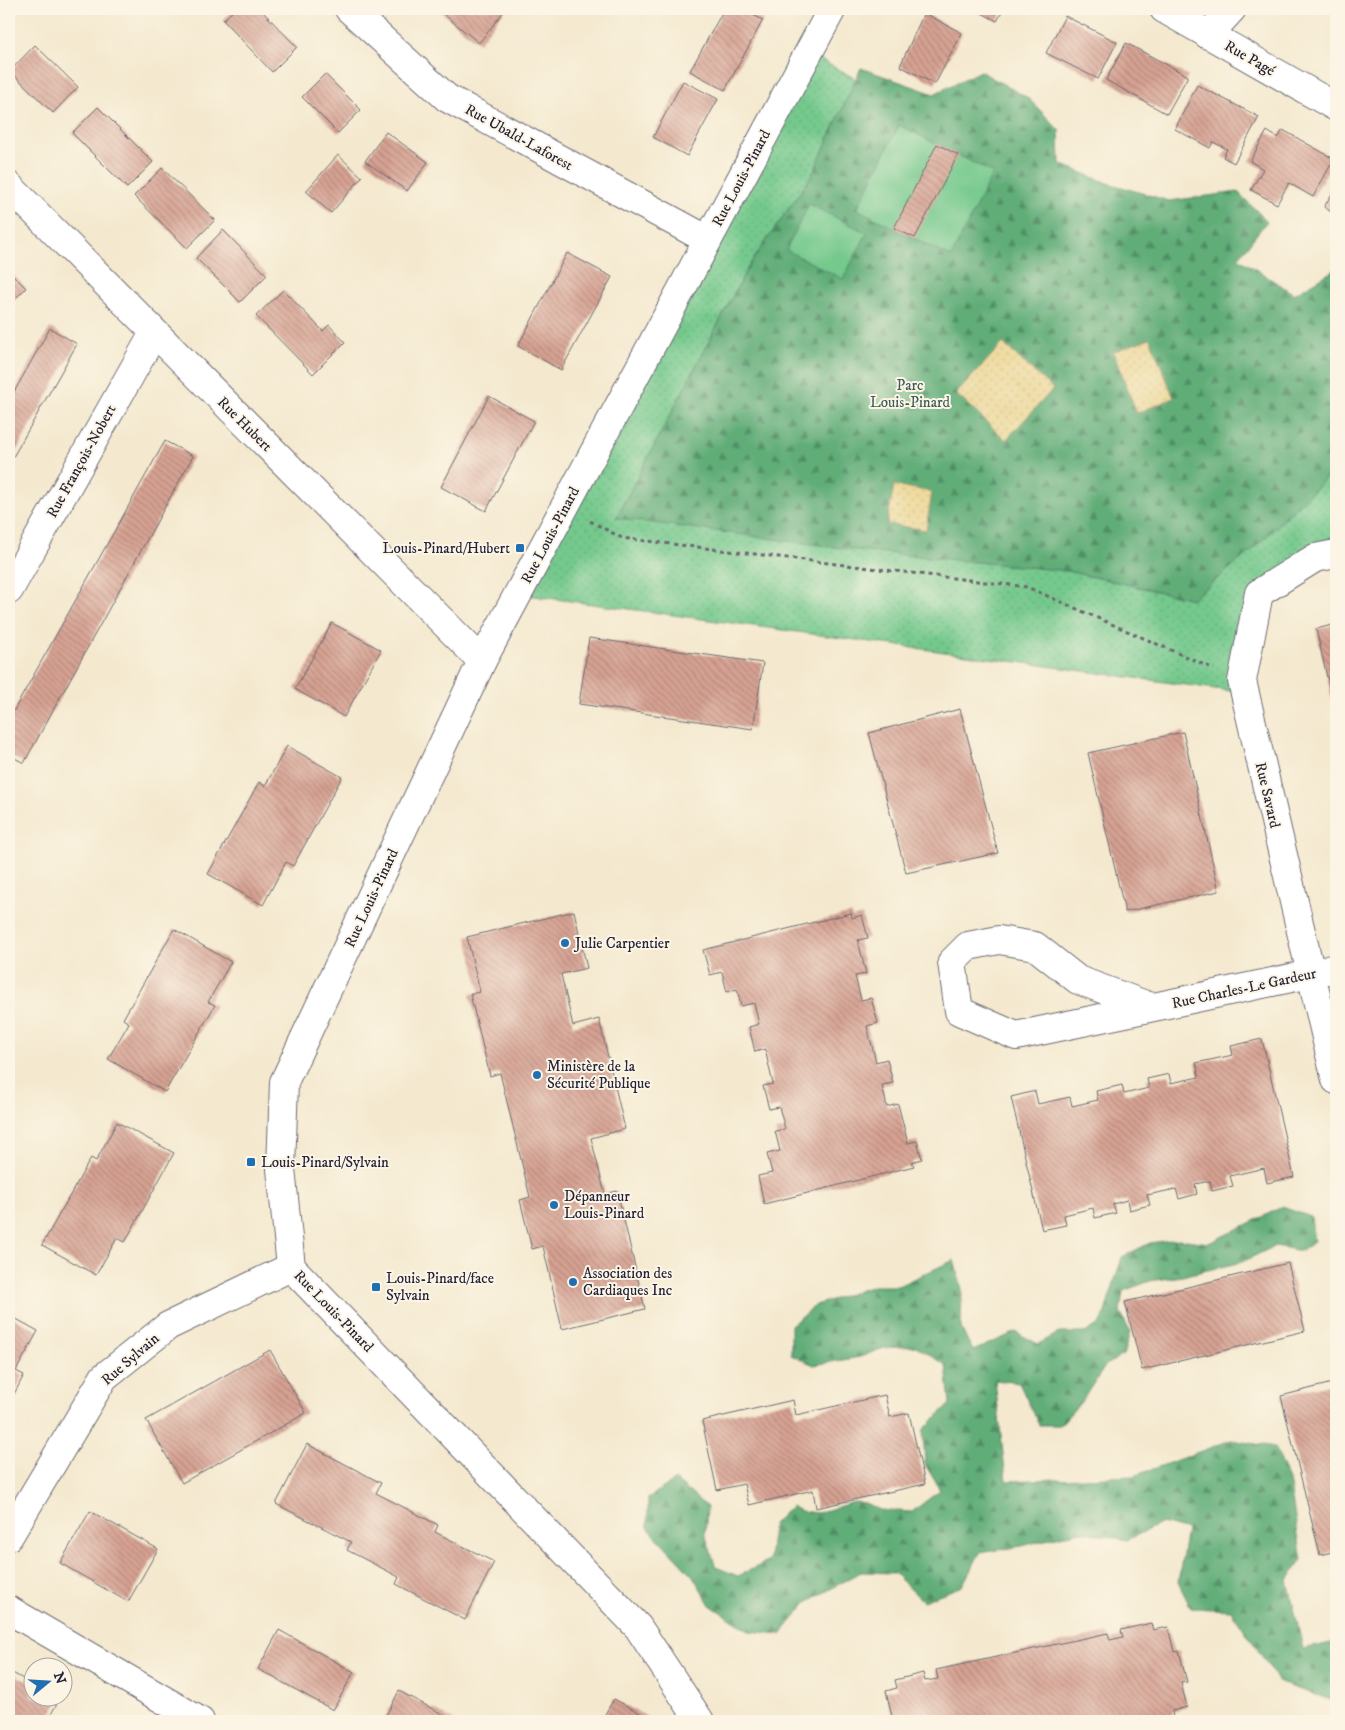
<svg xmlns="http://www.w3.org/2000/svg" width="1345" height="1730" viewBox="0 0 1345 1730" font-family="'IM FELL DW Pica',serif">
	<defs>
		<pattern id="grass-dots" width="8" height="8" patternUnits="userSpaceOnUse" patternTransform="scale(1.25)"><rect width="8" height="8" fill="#75c98d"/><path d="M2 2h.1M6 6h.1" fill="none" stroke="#65ac7b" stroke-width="1.8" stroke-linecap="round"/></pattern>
		<pattern id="forest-firs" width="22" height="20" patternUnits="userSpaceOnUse" patternTransform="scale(1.25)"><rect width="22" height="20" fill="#60ad78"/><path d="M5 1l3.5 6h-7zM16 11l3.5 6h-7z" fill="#4f8c64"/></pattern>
		<pattern id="sand-dots" width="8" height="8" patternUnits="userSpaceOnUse" patternTransform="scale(1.25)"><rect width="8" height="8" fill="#eeda9e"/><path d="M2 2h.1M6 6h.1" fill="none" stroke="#ccbb89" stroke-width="1.8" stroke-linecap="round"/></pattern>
		<pattern id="building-back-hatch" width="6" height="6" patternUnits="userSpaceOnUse" patternTransform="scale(1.25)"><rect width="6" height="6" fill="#d7a293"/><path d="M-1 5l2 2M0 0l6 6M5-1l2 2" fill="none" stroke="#ae8479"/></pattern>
	</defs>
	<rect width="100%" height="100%" fill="#fcf5e5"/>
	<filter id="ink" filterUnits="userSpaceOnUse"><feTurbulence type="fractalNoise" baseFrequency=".02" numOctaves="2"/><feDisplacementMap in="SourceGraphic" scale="10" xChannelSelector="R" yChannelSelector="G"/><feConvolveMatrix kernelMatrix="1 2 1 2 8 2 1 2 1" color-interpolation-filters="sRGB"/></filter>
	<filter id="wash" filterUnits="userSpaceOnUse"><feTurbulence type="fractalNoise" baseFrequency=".0096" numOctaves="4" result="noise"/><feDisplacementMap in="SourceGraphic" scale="20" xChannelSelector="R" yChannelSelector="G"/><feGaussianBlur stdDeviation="1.12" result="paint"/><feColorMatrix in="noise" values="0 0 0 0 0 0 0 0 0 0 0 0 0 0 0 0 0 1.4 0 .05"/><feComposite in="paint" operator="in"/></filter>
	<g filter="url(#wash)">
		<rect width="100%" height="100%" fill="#f4e9cf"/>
		<path fill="url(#grass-dots)" stroke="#4c7664" d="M808 53 1135 230 1336 462V554L1260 593 1245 693 519 594Z"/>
		<g fill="url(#forest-firs)" stroke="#41685a">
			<path d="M861 68 934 94 980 71 1028 98 1059 130 1060 164 1108 183 1169 201 1238 192 1267 221 1238 258 1294 294 1336 269V468L1250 552 1192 599 1067 571 857 550 616 518 748 267 812 175Z"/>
			<path d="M1282 1207 1311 1217 1314 1241 1302 1251 1275 1246 1242 1262 1182 1276 1150 1281 1123 1291 1120 1312 1130 1332 1123 1355 1106 1365 1081 1402 1060 1425H1039L1019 1383 995 1380 1006 1481 1134 1476 1231 1440 1275 1447 1289 1480 1302 1560 1288 1580 1303 1649 1336 1642V1698L1331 1700 1280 1683 1231 1610 1191 1608 1178 1582 1187 1530 1162 1523 1127 1540 1080 1531 1022 1546 980 1553 962 1586 923 1601 894 1573 861 1572 807 1602 781 1634 749 1631 710 1605 693 1576 648 1528V1498L675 1480 707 1507 705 1534 716 1567 738 1576 769 1561 773 1524 791 1506 800 1511 818 1513 854 1502 865 1503 880 1510 912 1512 940 1490 925 1464 923 1430 950 1404 946 1365 916 1346 884 1348 860 1357 814 1365 791 1355V1325L816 1305 873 1286H898L954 1260 962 1289 961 1328 973 1351 1016 1332 1038 1344 1059 1333H1085L1102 1322 1122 1257 1150 1243 1179 1239 1209 1243Z"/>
		</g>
		<g fill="url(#sand-dots)" stroke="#887e6c">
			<path d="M1150 338 1174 398 1137 413 1113 352Z"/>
			<path d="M1003 343 1053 389 1006 440 956 394Z"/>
			<path d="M894 485 932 492 926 530 887 524Z"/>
		</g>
		<g fill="#75c98d" stroke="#4c7664">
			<path d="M899 125 993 173 951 257 857 209Z"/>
			<path d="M809 204 867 233 843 279 786 250Z"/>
		</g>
		<g id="blocks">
			<g fill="url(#building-back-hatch)">
				<path d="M235 9H260L297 47 272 72 223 20Z"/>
				<path d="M437 9H503L505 10 479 43Z"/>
				<path d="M724 9H741L763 20 725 90 690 71Z"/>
				<path d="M974 9H1004L997 21Z"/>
				<path d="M924 13 962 33 935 84 900 66Z"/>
				<path d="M1065 16 1117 42 1098 79 1046 53Z"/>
				<path d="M1126 43 1188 76 1167 114 1106 80Z"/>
				<path d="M35 45 78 87 53 113 10 71Z"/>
				<path d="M325 74 361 110 338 133 302 97Z"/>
				<path d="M683 81 718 99 687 156 653 137Z"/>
				<path d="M1197 85 1259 117 1234 163 1223 157 1227 149 1213 142 1210 148 1175 129Z"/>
				<path d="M98 107 153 162 127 188 72 133Z"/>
				<path d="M1283 130 1334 159 1313 197 1289 183 1277 204 1251 190 1263 169 1250 161 1267 131 1278 138Z"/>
				<path d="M386 132 428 162 407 191 365 161Z"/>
				<path d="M937 144 958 155 915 238 894 228Z"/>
				<path d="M338 155 362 177 331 213 306 191Z"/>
				<path d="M162 168 215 220 187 248 134 196Z"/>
				<path d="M1336 187V215L1324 207Z"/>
				<path d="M223 230 267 275 240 302 196 258Z"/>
				<path d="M567 253 612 277 561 370 518 346Z"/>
				<path d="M9 271 26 288 9 305Z"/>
				<path d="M283 290 323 331 329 325 345 342 313 374 256 316Z"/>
				<path d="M50 328 77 344 9 464V401Z"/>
				<path d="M489 396 534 421 486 511 441 487Z"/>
				<path d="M165 441 193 456 24 763 9 755V719Z"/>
				<path d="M332 623 381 650 344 717 295 689Z"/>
				<path d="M1336 624V703H1333L1316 629Z"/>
				<path d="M589 638 763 663 753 729 579 704Z"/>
				<path d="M960 709 998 853 906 873 869 733Z"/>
				<path d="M1183 732 1219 891 1125 912 1088 753Z"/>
				<path d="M287 746 342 777 293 866 286 862 263 905 208 874 259 782 265 786Z"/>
				<path d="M574 911 587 968 561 974 573 1026 599 1019 625 1129 591 1138 605 1194 617 1191 645 1309 562 1329 543 1246 532 1249 520 1200 530 1197 500 1073 490 1076 470 994 480 992 467 937Z"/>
				<path d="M851 913 852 918 862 915 868 938 858 940 866 974 855 976 861 1000 871 998 878 1023 867 1026 876 1062 887 1059 893 1083 882 1085 887 1107 898 1104 908 1143 917 1141 922 1159 912 1162 914 1166 764 1204 758 1176 772 1173 767 1154 780 1151 775 1131 785 1129 779 1107 769 1109 763 1086 773 1084 765 1049 755 1052 749 1027 759 1024 754 1003 741 1006 737 989 727 992 722 972 710 975 703 950Z"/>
				<path d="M174 929 231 962 208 1002 215 1005 165 1092 108 1059 129 1023 123 1019Z"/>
				<path d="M1262 1039 1294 1177 1267 1183 1264 1168 1230 1176 1233 1186 1212 1191 1210 1181 1195 1184 1197 1194 1179 1199 1176 1189 1147 1195 1150 1205 1129 1210 1127 1200 1113 1204 1116 1213 1095 1218 1093 1208 1064 1215 1066 1225 1042 1230 1011 1097 1035 1091 1038 1104 1070 1097 1072 1106 1098 1100 1096 1091 1122 1085 1124 1094 1149 1088 1147 1079 1169 1074 1171 1083 1199 1077 1196 1063 1233 1055 1231 1046Z"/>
				<path d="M117 1122 174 1153 125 1242 117 1238 96 1275 42 1245 91 1158 96 1161Z"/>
				<path d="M1288 1263 1305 1331 1142 1370 1125 1302Z"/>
				<path d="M9 1315 38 1331 16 1371 24 1375 9 1404Z"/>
				<path d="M270 1350 306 1413 182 1483 146 1420Z"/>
				<path d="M1336 1382V1551L1320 1555 1281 1396Z"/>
				<path d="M885 1395 890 1417 909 1413 925 1484 816 1508 813 1490 749 1505 744 1484 717 1490 702 1421 793 1400 796 1415Z"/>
				<path d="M307 1444 381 1483 376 1493 438 1525 435 1532 494 1562 465 1620 396 1584 399 1577 347 1550 351 1542 276 1504Z"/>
				<path d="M90 1511 158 1549 128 1602 60 1563Z"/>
				<path d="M1151 1623 1153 1630 1168 1627 1174 1652 1179 1651 1187 1682 1181 1683 1187 1707 1172 1711 1173 1719 1163 1721H1142V1718L1128 1721H893L886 1691 897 1688 895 1680 923 1673 925 1681 938 1679 936 1670 1108 1633 1110 1640 1123 1637 1121 1630Z"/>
				<path d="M279 1630 354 1672 333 1710 258 1669Z"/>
				<path d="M9 1671 32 1684V1698H56L59 1700 47 1721H9Z"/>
				<path d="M399 1691 455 1721H383Z"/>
				<path d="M614 1699 647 1717 645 1721H601Z"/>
			</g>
		</g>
	</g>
	<g filter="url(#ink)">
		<use href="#blocks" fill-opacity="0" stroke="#6c686f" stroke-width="1"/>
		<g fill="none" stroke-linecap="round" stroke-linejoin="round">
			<g stroke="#6c686f" stroke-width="30">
				<g id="minor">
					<path d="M349 9 447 98 708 240"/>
					<path d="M1164 9 1336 107"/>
					<path d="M1208 35 1232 9"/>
					<path d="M9 186 482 661"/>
					<path d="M1336 554 1315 558 1259 593 1242 681 1336 1080"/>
					<path d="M9 590 154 333"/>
					<path d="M1151 1007 1078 980 1035 946 999 940 968 946 952 962 959 1011 1016 1036 1310 974 1336 968"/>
					<path d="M9 1536 104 1377 168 1326 291 1267"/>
					<path d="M9 1610 200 1721"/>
					<path d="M700 1721 638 1627 291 1267 281 1169 284 1082 482 661 832 9"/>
				</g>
			</g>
			<path stroke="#6c686f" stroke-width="3" stroke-dasharray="4 4" stroke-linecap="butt" d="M590 521 622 538 1027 587 1214 669"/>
			<use href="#minor" stroke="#fff" stroke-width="28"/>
		</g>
	</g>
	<g fill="#1f6fb2" stroke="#fcf5e5" stroke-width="2">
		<rect x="515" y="543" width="10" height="10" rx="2.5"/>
		<circle cx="565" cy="943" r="5"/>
		<circle cx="537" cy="1075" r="5"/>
		<rect x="246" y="1157" width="10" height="10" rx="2.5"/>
		<circle cx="554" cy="1205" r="5"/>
		<circle cx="573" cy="1282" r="5"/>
		<rect x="371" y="1282" width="10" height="10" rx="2.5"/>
	</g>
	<g text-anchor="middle" stroke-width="4" stroke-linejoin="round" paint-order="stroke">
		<g font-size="15" fill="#22223b" stroke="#fcf5e5">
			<text transform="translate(1250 58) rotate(30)" y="5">Rue Pagé</text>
			<text transform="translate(519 137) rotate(29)" y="5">Rue Ubald-Laforest</text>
			<text transform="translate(741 178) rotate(-62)" y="5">Rue Louis-Pinard</text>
			<text transform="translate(245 424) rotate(45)" y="5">Rue Hubert</text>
			<text transform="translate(81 461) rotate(-61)" y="5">Rue François-Nobert</text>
			<text transform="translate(550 535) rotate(-62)" y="5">Rue Louis-Pinard</text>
			<text transform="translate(1268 795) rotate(77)" y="5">Rue Savard</text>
			<text transform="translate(371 898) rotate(-65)" y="5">Rue Louis-Pinard</text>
			<text transform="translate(1244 988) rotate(-12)" y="5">Rue Charles-Le Gardeur</text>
			<text transform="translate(334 1311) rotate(46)" y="5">Rue Louis-Pinard</text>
			<text transform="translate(130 1359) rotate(-41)" y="5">Rue Sylvain</text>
		</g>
		<g font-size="15" fill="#3f5c58" stroke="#fcf5e5">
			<text x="910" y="390">Parc<tspan x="910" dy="17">Louis-Pinard</tspan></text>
		</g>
		<g font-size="15" fill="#22223b" stroke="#fcf5e5" text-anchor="start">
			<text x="510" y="553" text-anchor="end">Louis-Pinard/Hubert</text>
			<text x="575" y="948">Julie Carpentier</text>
			<text x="547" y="1071">Ministère de la<tspan x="547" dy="17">Sécurité Publique</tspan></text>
			<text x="261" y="1167">Louis-Pinard/Sylvain</text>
			<text x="564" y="1201">Dépanneur<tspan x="564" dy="17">Louis-Pinard</tspan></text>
			<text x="583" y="1278">Association des<tspan x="583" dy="17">Cardiaques Inc</tspan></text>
			<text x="386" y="1283">Louis-Pinard/face<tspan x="386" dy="17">Sylvain</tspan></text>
		</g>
	</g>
	<rect width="1345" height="1730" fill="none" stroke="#fcf5e5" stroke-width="30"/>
	<g transform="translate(48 1682) rotate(72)"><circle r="24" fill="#fcf5e5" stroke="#a5a1a1"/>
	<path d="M0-4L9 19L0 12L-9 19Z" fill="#1f6fb2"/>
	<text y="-8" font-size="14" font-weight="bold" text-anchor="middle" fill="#22223b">N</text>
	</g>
</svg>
